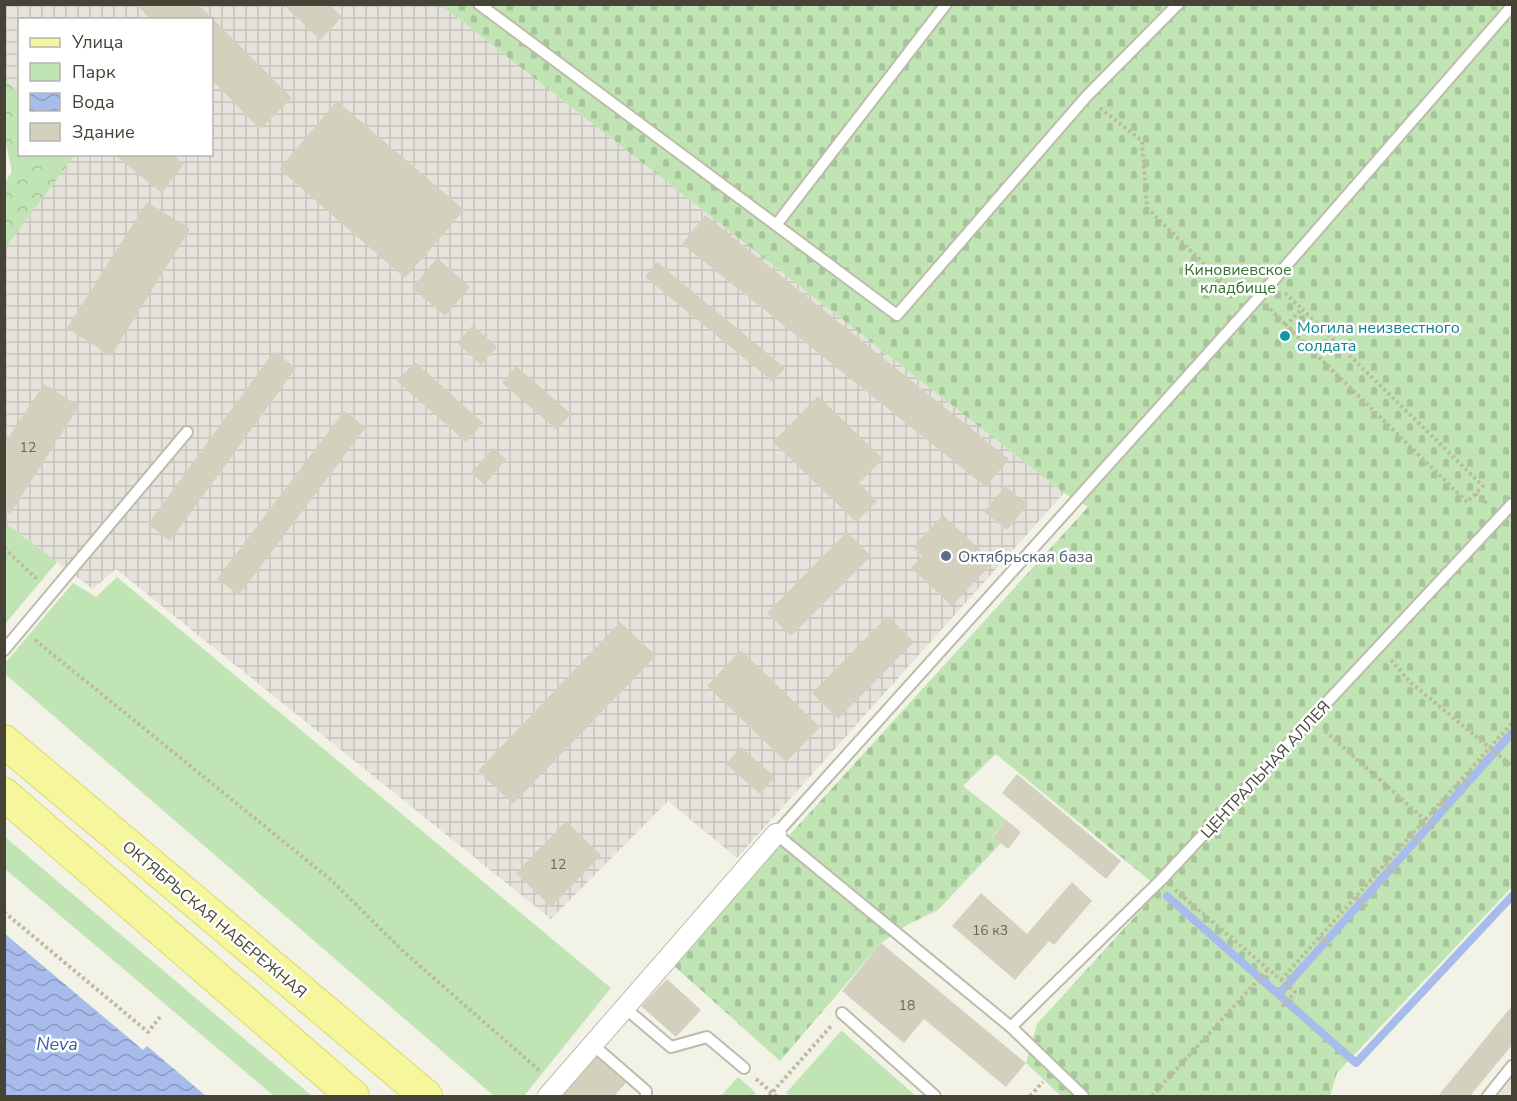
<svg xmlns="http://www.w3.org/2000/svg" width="1517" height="1101" viewBox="0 0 1517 1101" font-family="'Nunito Sans',sans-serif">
	<defs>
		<pattern id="industrial-grid" width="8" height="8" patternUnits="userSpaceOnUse" patternTransform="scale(1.5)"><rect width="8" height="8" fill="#e5e3dc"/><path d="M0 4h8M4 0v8" fill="none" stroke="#c6c4bd"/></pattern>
		<pattern id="forest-crowns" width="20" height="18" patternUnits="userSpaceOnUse" patternTransform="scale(1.5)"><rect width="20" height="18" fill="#c0e4b3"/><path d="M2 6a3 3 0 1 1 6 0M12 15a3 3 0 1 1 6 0" fill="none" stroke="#a6c59b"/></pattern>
		<pattern id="cemetery-stones" width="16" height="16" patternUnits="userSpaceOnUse" patternTransform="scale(1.5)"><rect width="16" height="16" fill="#c0e4b3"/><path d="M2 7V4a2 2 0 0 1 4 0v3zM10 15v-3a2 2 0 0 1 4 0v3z" fill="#a6c59b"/></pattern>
		<pattern id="water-waves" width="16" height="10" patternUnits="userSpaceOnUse" patternTransform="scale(1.5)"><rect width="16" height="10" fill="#a8bceb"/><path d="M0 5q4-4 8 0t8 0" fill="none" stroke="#8b9abf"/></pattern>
	</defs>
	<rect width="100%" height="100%" fill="#f2f2e7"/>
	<path fill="#e6e6d6" d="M1512 1058V1096H1480Z"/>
	<path fill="url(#industrial-grid)" d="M5 5H441L1064 493 737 858 668 801 551 919 116 569 93 589 5 523 4 248 75 155 212 154V20H20L19 93 5 80Z"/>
	<g fill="#c0e4b3">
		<path d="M5 523 57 562 5 624Z"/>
		<path d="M117 577 611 988 524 1096H494L5 674V663L73 583 96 597Z"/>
		<path d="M4 837H5L312 1096H274L5 869Z"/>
		<path d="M842 1030V1031L916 1096H790L786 1093Z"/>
		<path d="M738 1077 756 1093 753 1096H721Z"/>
	</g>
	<path fill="url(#forest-crowns)" d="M5 80 19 93 20 154 75 155 5 248V183L12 171 5 140Z"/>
	<path fill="url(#cemetery-stones)" d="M441 5H1512V887L1337 1073 1330 1096H1061L1026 1063 1037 1024 1160 889 996 754 963 786 1006 820 993 836 1001 843 938 910 907 925 881 943 780 1061 672 964 1088 507 1064 493Z"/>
	<path fill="url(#water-waves)" d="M4 933 143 1050 147 1046 206 1096H5Z"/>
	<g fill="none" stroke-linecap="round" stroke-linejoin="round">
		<g stroke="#a8bceb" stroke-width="8">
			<path d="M1167 896 1356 1063 1512 896"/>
			<path d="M1279 994 1512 733"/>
		</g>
	</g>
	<g fill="#d3d1be">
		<path d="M136 4H198L292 98 260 129 212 80V20H151Z"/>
		<path d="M283 4H329L342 17 320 40Z"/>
		<path d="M337 101 464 210 405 278 279 169Z"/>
		<path d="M113 154H172L184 164 162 193Z"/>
		<path d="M147 202 190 229 111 356 67 328Z"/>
		<path d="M705 215 1009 459 986 487 682 244Z"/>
		<path d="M437 258 470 287 445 316 412 288Z"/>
		<path d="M657 262 785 368 773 382 645 277Z"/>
		<path d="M473 325 497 347 481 365 457 343Z"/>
		<path d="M274 351 296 368 170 541 148 524Z"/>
		<path d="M415 362 483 423 466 442 397 381Z"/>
		<path d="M516 366 571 414 557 430 502 383Z"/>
		<path d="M44 384 79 406 10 514 4 510V444Z"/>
		<path d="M818 396 883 459 859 483 877 501 856 522 773 442Z"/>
		<path d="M344 411 366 427 239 595 217 579Z"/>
		<path d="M493 448 506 459 485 485 471 473Z"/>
		<path d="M1005 486 1028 504 1007 530 984 512Z"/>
		<path d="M943 515 993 562 952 606 911 568 922 556 913 547Z"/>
		<path d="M847 532 871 556 791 636 767 613Z"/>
		<path d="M888 616 914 642 838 719 812 693Z"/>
		<path d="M620 622 656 656 513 804 478 771Z"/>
		<path d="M741 650 820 727 786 762 707 686Z"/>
		<path d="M741 747 775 777 760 794 726 764Z"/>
		<path d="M1017 774 1121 861 1106 879 1002 793Z"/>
		<path d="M1006 820 1021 832 1008 849 993 837Z"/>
		<path d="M566 821 601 855 551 907 516 873Z"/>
		<path d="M1072 882 1092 901 1054 945 1049 941 1015 980 952 926 981 893 1027 934Z"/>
		<path d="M881 943 1026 1063 1006 1087 924 1019 904 1043 842 991Z"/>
		<path d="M667 979 701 1010 676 1037 641 1006Z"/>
		<path d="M1512 1006V1045L1470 1096H1438Z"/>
		<path d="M595 1056 626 1083 614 1096H559Z"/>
	</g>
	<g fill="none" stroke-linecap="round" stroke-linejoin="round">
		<g stroke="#bdbcab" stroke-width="14">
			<g id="lane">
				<path d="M479 4 897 315 1086 97 1178 4"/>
				<path d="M776 225 946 4"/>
				<path d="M4 650 187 432"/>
				<path d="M625 1008 671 1047 707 1037 744 1068"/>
				<path d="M842 1013 935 1096"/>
				<path d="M1011 1027 1162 879 1512 504"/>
				<path d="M593 1045 646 1091V1096"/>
				<path d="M1083 1096 1011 1027 776 834 1258 298 1512 6"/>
				<path d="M1488 1096 1512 1066"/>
			</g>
		</g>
		<g stroke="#bdbcab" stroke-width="22">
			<path id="street" d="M548 1096 776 834"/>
		</g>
		<g stroke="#dbda6d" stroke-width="34">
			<g id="primary">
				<path d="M4 741 426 1096"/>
				<path d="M4 794 353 1096"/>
			</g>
		</g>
		<g stroke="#bebc9d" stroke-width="4" stroke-dasharray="3 3" stroke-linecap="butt">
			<path d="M1100 108 1142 141 1147 208 1238 297"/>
			<path d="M1285 293 1302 309"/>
			<path d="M1270 309 1286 325"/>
			<path d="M1302 309 1483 486 1467 502 1286 325Z"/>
			<path d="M1475 494 1489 505"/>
			<path d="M4 548 39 581"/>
			<path d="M35 640 331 880 404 952 540 1071"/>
			<path d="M1391 660 1411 683 1512 766"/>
			<path d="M1325 731 1434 828"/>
			<path d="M1463 779 1472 787"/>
			<path d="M1440 803 1449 810"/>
			<path d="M1411 835 1421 843"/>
			<path d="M1385 864 1395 873"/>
			<path d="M1175 890 1295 992 1280 1009"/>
			<path d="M1356 897 1367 906"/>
			<path d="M4 912 148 1032 160 1017"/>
			<path d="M1320 937 1334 948"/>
			<path d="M1281 980 1512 723"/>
			<path d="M756 1079 776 1096"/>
			<path d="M769 1096 832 1025"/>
			<path d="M1030 1096 1043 1082"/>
			<path d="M1152 1096 1268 969"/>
		</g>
		<use href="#lane" stroke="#fff" stroke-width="10"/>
		<use href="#street" stroke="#fff" stroke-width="20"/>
		<use href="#primary" stroke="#f6f79c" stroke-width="32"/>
	</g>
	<circle fill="#0f9aa8" stroke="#fff" stroke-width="2" cx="1285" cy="336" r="6"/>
	<circle fill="#5c6f8a" stroke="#fff" stroke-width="2" cx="946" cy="556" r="6"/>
	<g text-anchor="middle" stroke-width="5" stroke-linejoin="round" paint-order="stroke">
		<g font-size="14" fill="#686759">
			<text x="28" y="452">12</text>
			<text x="558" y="869">12</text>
			<text x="990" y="935">16 к3</text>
			<text x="907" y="1010">18</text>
		</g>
		<g font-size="16" fill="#34732e" stroke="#fff">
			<text x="1238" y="275">Киновиевское<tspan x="1238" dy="18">кладбище</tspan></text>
		</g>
		<g font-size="16" fill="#0d838f" stroke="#fff" text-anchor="start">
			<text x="1297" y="333">Могила неизвестного<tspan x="1297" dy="18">солдата</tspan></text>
		</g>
		<g font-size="16" fill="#4e5e75" stroke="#fff" text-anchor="start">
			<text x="958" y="562">Октябрьская база</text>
		</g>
		<g font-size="16" fill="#454437" stroke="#fff">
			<text transform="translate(1265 769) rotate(-47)" y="6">ЦЕНТРАЛЬНАЯ АЛЛЕЯ</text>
			<text transform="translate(215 919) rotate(40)" y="6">ОКТЯБРЬСКАЯ НАБЕРЕЖНАЯ</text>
		</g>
		<g font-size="18" font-style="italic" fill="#3858a9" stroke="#fff">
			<text x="57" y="1050">Neva</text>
		</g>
	</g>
	<rect width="1517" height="1101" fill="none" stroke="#454437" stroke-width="12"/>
	<rect x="18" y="18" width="195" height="138" fill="#ffffff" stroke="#b5b4af" stroke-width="1.5"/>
	<rect x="30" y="38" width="30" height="9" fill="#f6f79c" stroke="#b5b4af" stroke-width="1.5"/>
	<text x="72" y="48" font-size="18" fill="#454437">Улица</text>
	<rect x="30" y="63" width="30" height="18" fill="#c0e4b3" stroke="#b5b4af" stroke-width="1.5"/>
	<text x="72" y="78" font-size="18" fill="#454437">Парк</text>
	<rect x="30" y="93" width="30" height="18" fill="url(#water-waves)" stroke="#b5b4af" stroke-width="1.5"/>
	<text x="72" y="108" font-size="18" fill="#454437">Вода</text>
	<rect x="30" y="123" width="30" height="18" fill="#d3d1be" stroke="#b5b4af" stroke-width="1.5"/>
	<text x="72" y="138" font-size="18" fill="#454437">Здание</text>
</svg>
